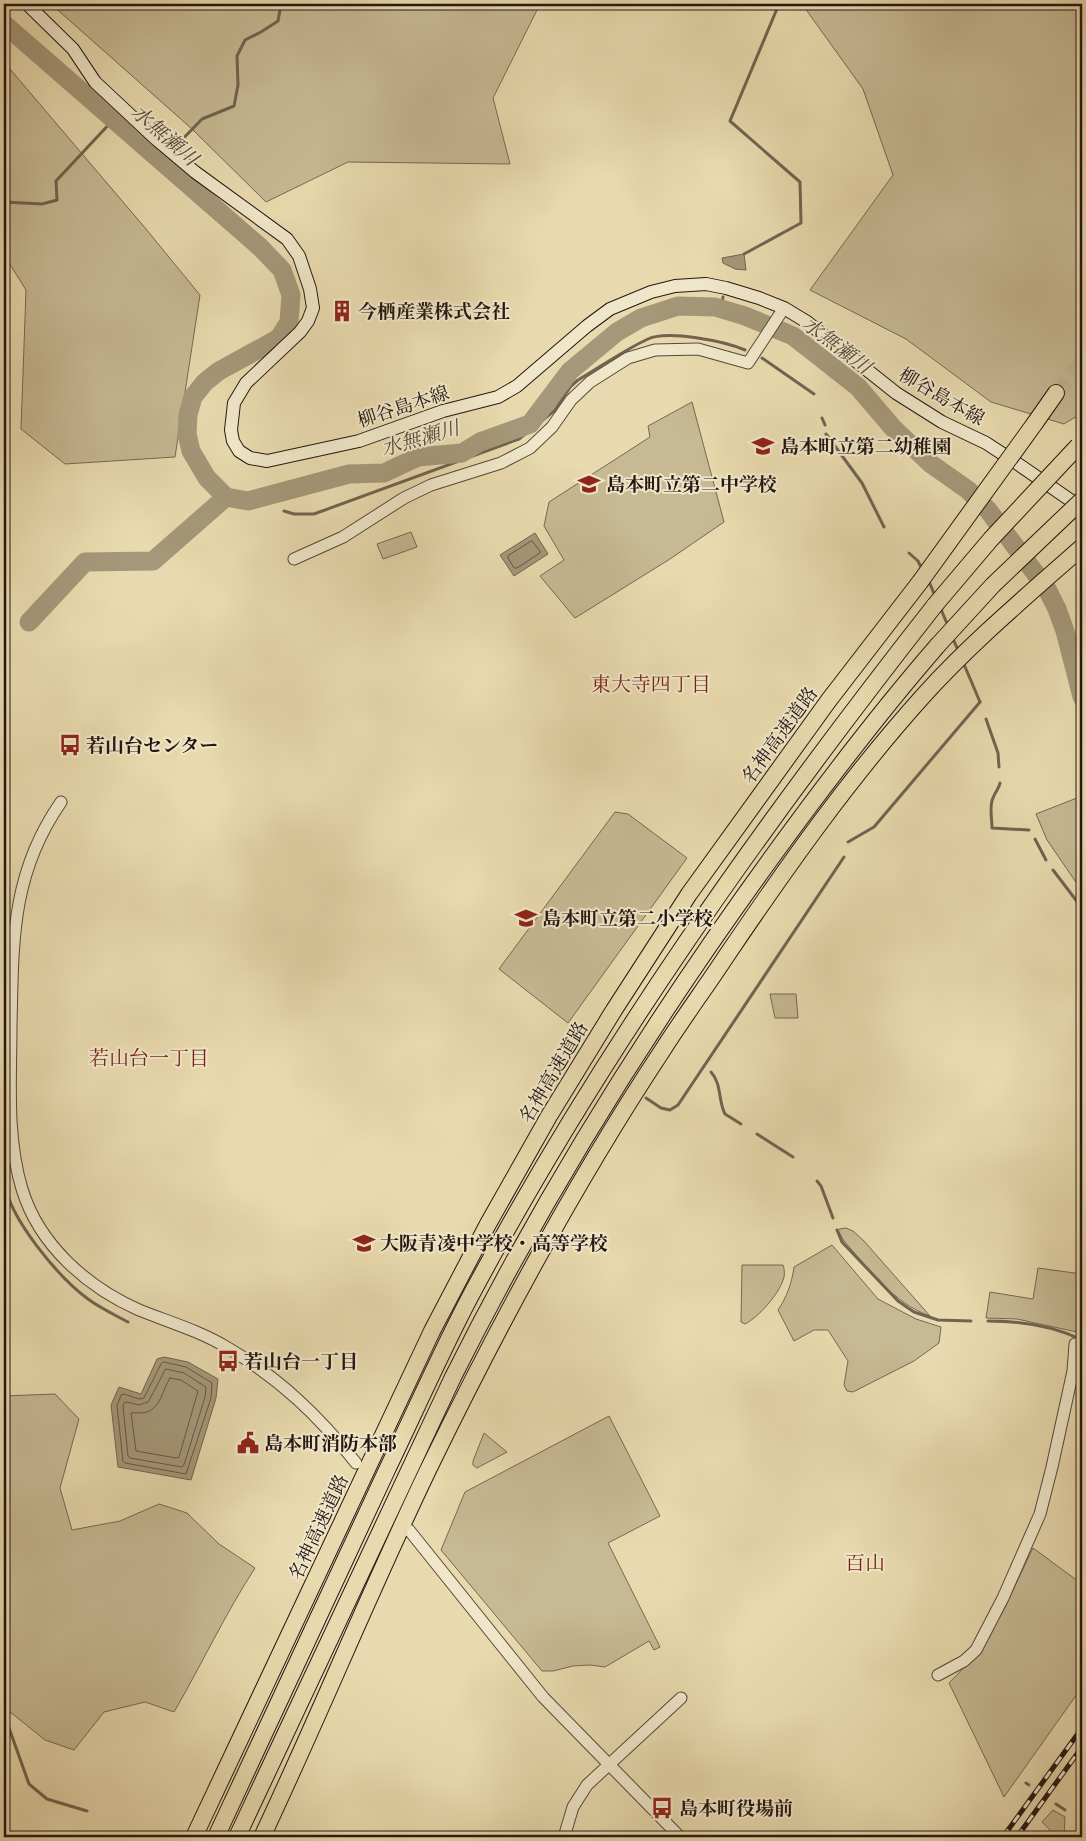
<svg xmlns="http://www.w3.org/2000/svg" width="1086" height="1841" viewBox="0 0 1086 1841" font-family="'IM FELL DW Pica','Noto Serif JP',serif">
	<rect width="100%" height="100%" fill="#e8daae"/>
	<filter id="stains"><feTurbulence type="fractalNoise" baseFrequency=".004" numOctaves="4"/><feColorMatrix values="0 0 0 0 .2 0 0 0 0 .09 0 0 0 0 .02 0 0 0 .5 -.17"/></filter>
	<radialGradient id="worn" r=".72"><stop offset=".6" stop-color="#630" stop-opacity="0"/><stop offset="1" stop-color="#630" stop-opacity=".3"/></radialGradient>
	<g fill="#c7b993" stroke="#766852">
		<path d="M51 4H540L493 98 510 164 348 162 266 202 192 129Z"/>
		<path d="M802 4H1082V413L1064 424 991 402 906 339 810 290 893 175 863 89Z"/>
		<path d="M4 62 146 229 200 295 175 457 65 464 21 429 26 290 4 255Z"/>
		<path d="M692 402 724 522 670 559 575 618 540 576 564 560 544 526 549 502 650 437 648 426Z"/>
		<path d="M411 532 417 547 383 559 377 544Z"/>
		<path d="M1082 796V891L1047 840 1036 814Z"/>
		<path d="M615 812 628 814 687 858 568 1023 499 969Z"/>
		<path d="M770 994H796L798 1018H775Z"/>
		<path d="M846 1228 853 1231 864 1241 930 1316C893 1303 869 1269 844 1241L838 1230 839 1229Z"/>
		<path d="M832 1245 878 1299 916 1319 941 1327 939 1343 914 1361 853 1392 847 1391 844 1385 848 1361 828 1330H814L794 1341 778 1310C787 1297 792 1282 794 1267Z"/>
		<path d="M742 1265H783C784 1268 785 1273 784 1277 780 1293 759 1317 745 1324L741 1322Z"/>
		<path d="M1038 1268 1082 1274V1336L1077 1332 1017 1319 986 1318 990 1292 1033 1299Z"/>
		<path d="M55 1394 79 1419 60 1488 72 1530 120 1521 159 1504 187 1513 219 1544 255 1568C225 1614 202 1664 174 1712L145 1702 104 1712 74 1750 45 1740 4 1707V1396Z"/>
		<path d="M609 1416 660 1516 608 1543 660 1647 654 1650 649 1641 605 1667 590 1665 573 1666 553 1671H542L441 1550 465 1492Z"/>
		<path d="M484 1433 507 1452 477 1468 473 1465V1461Z"/>
		<path d="M1033 1548 1082 1584V1687L1004 1797 949 1683 981 1650 1004 1609Z"/>
		<path d="M1053 1810 1065 1817 1064 1837H1053L1050 1830 1042 1822Z"/>
	</g>
	<g fill="#a59779" stroke="#716350">
		<path d="M744 254 746 270 735 269 723 263 722 258Z"/>
		<path d="M535 533 548 554 514 576 500 555Z"/>
		<path d="M164 1357 188 1362 218 1379 216 1398 191 1480 118 1467 111 1405 119 1387 141 1394 157 1359Z"/>
	</g>
	<g fill="none" stroke-linecap="round" stroke-linejoin="round">
		<g stroke="#645646" stroke-width="1">
			<path d="M532 541 540 551V553L517 568H514L508 558V556Z"/>
			<path d="M164 1362 186 1367 212 1383 211 1398 186 1474 125 1463 123 1461 117 1406 121 1395 124 1394 139 1399 144 1398 161 1364Z"/>
			<path d="M166 1369 184 1373 206 1387 205 1397 184 1465 182 1467 130 1458 128 1456 123 1407 124 1403 127 1402 139 1405 148 1402Z"/>
			<path d="M170 1378 181 1380 198 1391 179 1457 176 1458 136 1451 131 1413C136 1412 142 1414 147 1412 161 1407 163 1389 170 1378Z"/>
		</g>
		<g stroke="#716350" stroke-width="3">
			<path d="M173 149 202 119 234 106 238 85 237 56 245 40 261 32 278 21 281 4"/>
			<path d="M4 202 42 204 57 200 56 181 113 120"/>
			<path d="M744 254 801 223 800 182 730 121 779 4"/>
			<path d="M721 309 723 297"/>
			<path d="M762 358 814 394"/>
			<path d="M822 418 825 425"/>
			<path d="M826 434 862 483 884 527"/>
			<path d="M284 511 294 514H314L519 439 554 411 571 386 578 380C600 367 626 349 648 339 668 330 724 341 745 350"/>
			<path d="M909 553 918 561 922 569"/>
			<path d="M928 579 935 596"/>
			<path d="M940 607 948 626"/>
			<path d="M952 637 959 652"/>
			<path d="M963 662 980 702"/>
			<path d="M986 719 998 753 999 767"/>
			<path d="M1000 783C999 789 995 792 993 798 989 806 992 819 992 828L1029 830"/>
			<path d="M1035 839 1046 860"/>
			<path d="M848 842 874 827 980 702"/>
			<path d="M1053 870 1082 908"/>
			<path d="M711 1072C722 1084 718 1101 725 1114L741 1124"/>
			<path d="M646 1098 661 1108 670 1110 678 1105 844 857"/>
			<path d="M757 1134 793 1157"/>
			<path d="M817 1181 821 1186 833 1218"/>
			<path d="M4 1182C10 1219 58 1277 88 1299 100 1308 115 1315 128 1322"/>
			<path d="M837 1230 842 1242 898 1301 914 1312 938 1320 971 1321"/>
			<path d="M988 1321C1020 1321 1054 1326 1082 1340"/>
			<path d="M4 1714 29 1784 47 1799 87 1811"/>
			<path d="M1026 1783 1029 1785"/>
			<path d="M1056 1804 1065 1810"/>
			<path d="M1078 1811H1082"/>
		</g>
		<g stroke="#a59779" stroke-width="19">
			<path d="M4 24 260 247 282 270 291 295 289 322 279 338 219 371 205 382 193 397 188 415 187 434 191 451 207 478 226 497 248 501 349 474 384 473 418 457 462 453 480 442 530 424 570 371 617 332 641 318 678 306 715 307 745 316 793 336 858 387 893 428 931 464 968 490 988 510 1047 589 1057 609 1065 631 1082 697"/>
			<path d="M29 622 85 562 153 561 226 497"/>
		</g>
		<path stroke="#c1b38f" stroke-width="16" stroke-dasharray="16 8" stroke-linecap="butt" d="M1056 393 1082 361"/>
		<g stroke="#554739" stroke-width="13">
			<g id="tertiary">
				<path d="M294 559 343 537 404 498 431 485 501 463 530 448 552 427 571 400 590 382 628 358 655 350 698 349 748 363 784 308"/>
				<path d="M61 802C11 874 13 941 11 1025 11 1079 6 1136 22 1189 39 1245 87 1287 139 1310 169 1322 200 1331 228 1348 280 1379 319 1416 356 1463"/>
				<path d="M409 1530 543 1697 680 1837"/>
				<path d="M938 1675 964 1661 976 1650 1003 1598 1040 1514 1052 1467 1073 1371 1075 1344"/>
				<path d="M564 1837 573 1807 587 1785 681 1698"/>
			</g>
		</g>
		<g stroke="#241612" stroke-width="14">
			<path id="secondary" d="M27 4 73 49 95 82 157 140 195 172 287 239 299 256 310 289 313 308 308 321 300 332 246 383 234 403 231 430 233 441 239 451 250 458 267 461 359 441 443 411 498 397 517 386 587 326 610 309 651 292 675 286 706 284 726 288 759 298 784 308 807 322 896 393 942 422 986 443 1015 462 1073 502 1082 512"/>
		</g>
		<g stroke="#241612" stroke-width="18">
			<g id="motorway">
				<path d="M1035 423 1056 393"/>
				<path d="M194 1837 432 1331 488 1224 549 1116 614 1010 689 894 829 700 920 582"/>
				<path d="M216 1837C273 1716 329 1594 386 1472 414 1414 440 1354 470 1297 601 1051 763 824 935 605"/>
				<path d="M237 1837 453 1377C544 1195 652 1022 772 857 825 784 879 713 938 645"/>
				<path d="M262 1837C319 1716 370 1591 428 1470 498 1326 574 1184 662 1051 683 1018 706 987 727 955 788 865 851 776 924 695 972 642 1028 595 1082 547"/>
			</g>
		</g>
		<use href="#tertiary" stroke="#f0e7ca" stroke-width="11"/>
		<use href="#secondary" stroke="#f0e7ca" stroke-width="12"/>
		<use href="#motorway" stroke="#e8daae" stroke-width="16"/>
		<g stroke="#241612" stroke-width="5">
			<g id="rail">
				<path d="M1003 1837 1082 1728"/>
				<path d="M1017 1837 1082 1747"/>
			</g>
		</g>
		<use href="#rail" stroke="#f0e7ca" stroke-width="3" stroke-dasharray="9" stroke-linecap="butt"/>
		<g stroke="#241612" stroke-width="18" stroke-linecap="butt">
			<g id="motorway-bridge">
				<path d="M920 582 1035 423"/>
				<path d="M935 605 991 539 1078 446"/>
				<path d="M938 645 993 585 1082 500"/>
			</g>
		</g>
		<use href="#motorway-bridge" stroke="#e8daae" stroke-width="16"/>
	</g>
	<defs>
		<g id="building-bare" transform="scale(1.725)"><path d="M-4-6H4V6H1V3H-1V6H-4ZM-2.5-4.3h1.7v1.8h-1.7ZM.8-4.3h1.7v1.8H.8ZM-2.5-1h1.7V.8h-1.7ZM.8-1h1.7V.8H.8Z" fill="#8f2418" stroke="#f0e7ca" stroke-width="2.5" paint-order="stroke"/></g>
		<g id="school-bare" transform="scale(1.725)"><path d="M0-5L7-2L0 1L-7-2ZM-4 1L0 2.5L4 1V4Q0 6-4 4Z" fill="#8f2418" stroke="#f0e7ca" stroke-width="2.5" paint-order="stroke"/></g>
		<g id="bus-bare" transform="scale(1.725)"><path d="M-5-6H5V4H4V6H2V4H-2V6H-4V4H-5ZM-3.5-4V0h7V-4ZM-3.5 1.2v1.5H-2V1.2ZM2 1.2v1.5H3.5V1.2Z" fill="#8f2418" stroke="#f0e7ca" stroke-width="2.5" paint-order="stroke"/></g>
		<g id="civic-bare" transform="scale(1.725)"><path d="M-.6-6.5H3V-4.5H.6V-3L4-1V1h2V6H-6V1h2V-1L-.6-3ZM-1.2 2.5V6h2.4V2.5Z" fill="#8f2418" stroke="#f0e7ca" stroke-width="2.5" paint-order="stroke"/></g>
	</defs>
	<g fill-rule="evenodd">
		<use href="#building-bare" x="342" y="311"/>
		<use href="#school-bare" x="763" y="446"/>
		<use href="#school-bare" x="589" y="484"/>
		<use href="#bus-bare" x="70" y="745"/>
		<use href="#school-bare" x="526" y="918"/>
		<use href="#school-bare" x="364" y="1243"/>
		<use href="#bus-bare" x="228" y="1361"/>
		<use href="#civic-bare" x="248" y="1443"/>
		<use href="#bus-bare" x="662" y="1808"/>
	</g>
	<g text-anchor="middle" stroke-width="4" stroke-linejoin="round" paint-order="stroke">
		<g font-size="19" font-weight="bold" fill="#241612" stroke="#f0e7ca" text-anchor="start">
			<text x="358" y="318">今栖産業株式会社</text>
			<text x="780" y="453">島本町立第二幼稚園</text>
			<text x="606" y="491">島本町立第二中学校</text>
			<text x="86" y="752">若山台センター</text>
			<text x="542" y="925">島本町立第二小学校</text>
			<text x="380" y="1250">大阪青凌中学校・高等学校</text>
			<text x="244" y="1368">若山台一丁目</text>
			<text x="264" y="1450">島本町消防本部</text>
			<text x="679" y="1815">島本町役場前</text>
		</g>
		<g font-size="19" fill="#241612" stroke="#f0e7ca">
			<text transform="translate(942 396) rotate(30)" y="7">柳谷島本線</text>
			<text transform="translate(403 406) rotate(-18)" y="7">柳谷島本線</text>
			<text transform="translate(779 735) rotate(-54)" y="7">名神高速道路</text>
			<text transform="translate(553 1072) rotate(-59)" y="7">名神高速道路</text>
			<text transform="translate(318 1527) rotate(-65)" y="7">名神高速道路</text>
		</g>
		<g font-size="20" font-style="italic" fill="#584a3b" stroke="#f0e7ca">
			<text transform="translate(165 135) rotate(41)" y="7">水無瀬川</text>
			<text transform="translate(837 345) rotate(37)" y="7">水無瀬川</text>
			<text transform="translate(420 438) rotate(-16)" y="7">水無瀬川</text>
		</g>
		<g font-size="20" fill="#7a1f14" stroke="#f0e7ca">
			<text x="651" y="691">東大寺四丁目</text>
			<text x="149" y="1065">若山台一丁目</text>
			<text x="865" y="1570">百山</text>
		</g>
	</g>
	<rect width="1086" height="1841" fill="none" stroke="#e8daae" stroke-width="20"/>
	<rect x="5" y="5" width="1076" height="1831" fill="none" stroke="#241612" stroke-width="2.5"/>
	<rect x="10" y="10" width="1066" height="1821" fill="none" stroke="#241612"/>
	<rect width="100%" height="100%" filter="url(#stains)"/>
	<rect width="100%" height="100%" fill="url(#worn)"/>
</svg>
